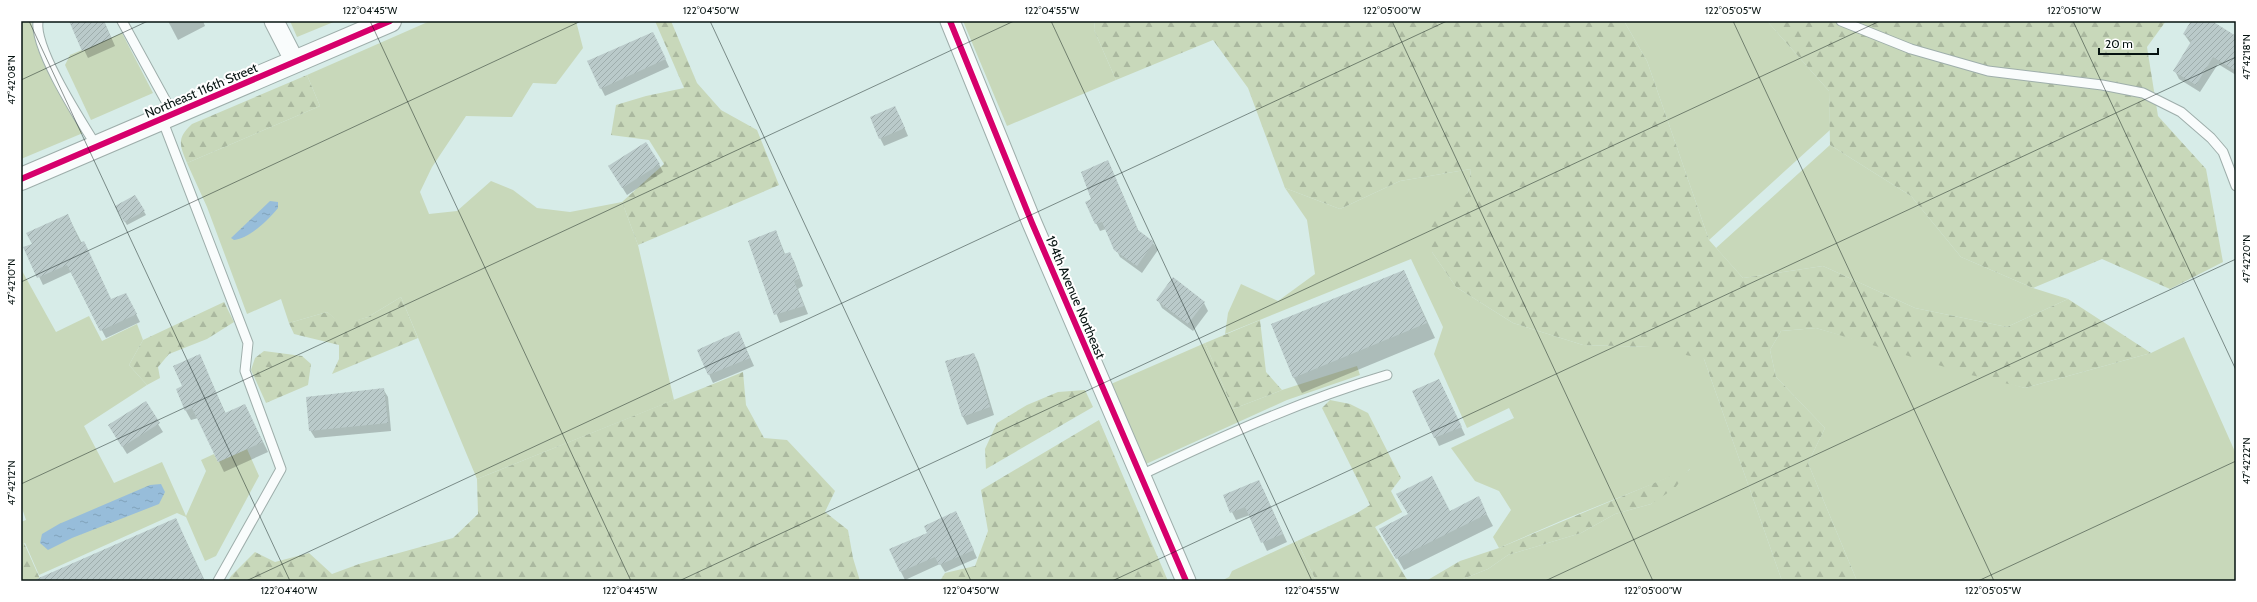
<svg xmlns="http://www.w3.org/2000/svg" width="2257" height="602" viewBox="0 0 2257 602" font-family="Cabin,sans-serif">
	<defs>
		<pattern id="forest-firs" width="22" height="20" patternUnits="userSpaceOnUse"><rect width="22" height="20" fill="#c8d8ba"/><path d="M5 1l3.5 6h-7zM16 11l3.5 6h-7z" fill="#aab89f"/></pattern>
		<pattern id="water-ripples" width="26" height="14" patternUnits="userSpaceOnUse"><rect width="26" height="14" fill="#97bdda"/><path d="M2 4q2-2 4 0t4 0M15 11q2-2 4 0t4 0" fill="none" stroke="#81a2ba"/></pattern>
		<pattern id="building-hatch" width="6" height="6" patternUnits="userSpaceOnUse"><rect width="6" height="6" fill="#bacaca"/><path d="M-1 1l2-2M0 6l6-6M5 7l2-2" fill="none" stroke="#9eadac"/></pattern>
	</defs>
	<rect width="100%" height="100%" fill="#d7ece8"/>
	<g fill="#c8d8ba">
		<path d="M21 21H31L38 50 83 133 21 159Z"/>
		<path d="M290 21H336L297 37Z"/>
		<path d="M430 21H576L583 48 556 84 533 83 512 117 466 116 432 167 420 192 429 214 457 211 491 181 513 190 537 208 570 212 622 202 638 245 674 400 477 479 401 297 368 317 342 325 327 312 289 323 281 299 247 314 207 207 187 163 320 106 307 75Z"/>
		<path d="M963 21H1095L1094 30 1116 80 1007 126Z"/>
		<path d="M1624 21H1767L1829 91 1830 130 1709 240 1647 61Z"/>
		<path d="M122 33 153 93 91 120 65 65 70 55Z"/>
		<path d="M1830 145 1911 196 1961 257 2033 288 2068 299 2007 327 1915 308 1823 266 1743 278 1716 248Z"/>
		<path d="M1471 169 1468 193 1432 252 1456 287 1513 323 1583 345 1650 347 1674 337 1704 359 1782 581H1458L1488 569 1508 555 1581 533 1615 514 1651 504 1690 469 1563 520 1499 548 1493 537 1511 510 1499 491 1475 481 1451 448 1514 418 1509 408 1467 428 1434 354 1443 327 1411 259 1225 334 1228 313 1241 284 1278 301 1315 274 1307 220 1285 188 1340 209 1400 181Z"/>
		<path d="M21 269 56 332 89 316 102 341 137 324 143 340 129 365 147 385 84 426 114 483 162 462 186 516 206 471 201 460 214 454 218 462 247 449 259 476 216 556 205 561 186 517 177 513 39 575 25 543 21 544V522L26 520 21 505Z"/>
		<path d="M1816 328 2025 388 2151 353 2184 337 2236 454V581H1857L1808 463 1825 428 1776 377 1770 350 1781 331Z"/>
		<path d="M1205 343 1233 409 1282 390 1357 366 1360 375 1287 400 1146 464 1111 384Z"/>
		<path d="M1297 541 1316 581H1221L1229 577 1232 571Z"/>
	</g>
	<g fill="url(#forest-firs)">
		<path d="M655 21H671L697 83 721 110 757 130 779 185 638 245 622 202 664 164 649 140 611 135 616 105 646 96 684 88Z"/>
		<path d="M1095 21H1624L1647 61 1709 240 1743 278 1823 266 1915 308 2007 327 2068 299 2151 353 2025 388 1971 375 1816 328 1781 331 1770 350 1776 377 1825 428 1808 463 1857 581H1782L1704 359 1650 347 1583 345 1513 323 1456 287 1432 252 1428 218 1468 193 1471 169 1400 181 1340 209 1285 188 1248 88 1213 40 1116 80 1094 30Z"/>
		<path d="M1767 21H2166L2147 47 2158 116 2206 169 2223 262 2170 289 2102 259 2033 288 1961 257 1911 196 1830 145 1829 91Z"/>
		<path d="M307 75 320 106 187 163C180 145 176 139 192 124Z"/>
		<path d="M401 297 418 338 332 374 339 359V345L294 334 289 323 327 312 342 324 368 317Z"/>
		<path d="M224 302 234 322 207 339 169 354 158 367 160 378 147 385 129 365 143 340Z"/>
		<path d="M1260 320 1266 372 1282 390 1233 409 1205 343Z"/>
		<path d="M264 351 302 356 311 364 308 385 266 403 251 370 255 358Z"/>
		<path d="M743 372 746 405 764 438 787 440 835 491 825 512 848 530 853 558 860 581H228L231 576 255 552 275 562 309 553 332 574 359 564 453 538 478 514 477 479Z"/>
		<path d="M1085 390 1093 407 986 469 985 449 997 423 1027 405 1058 392Z"/>
		<path d="M1330 400 1350 404 1368 413 1401 478 1391 491 1402 512 1375 527 1408 581H1316L1297 541 1357 513 1370 505 1322 408Z"/>
		<path d="M1099 420 1168 581H940L945 573 975 566 988 531 981 490Z"/>
		<path d="M1690 468 1675 488 1651 504 1615 514 1581 533 1508 555 1488 569 1458 581H1426L1460 561 1499 548Z"/>
		<path d="M24 543 41 581H21V544Z"/>
	</g>
	<g fill="url(#water-ripples)">
		<path d="M270 201 278 202V208C267 221 250 238 234 240L231 238Z"/>
		<path d="M161 484 165 492 159 504 72 538 48 550 40 543 42 534 59 524 150 485Z"/>
	</g>
	<g fill="#0003">
		<path d="M70 21H104L115 46 88 58Z"/>
		<path d="M168 21H203L205 26 178 40Z"/>
		<path d="M2192 21H2210L2236 37V75L2218 64 2200 92 2179 79 2175 71 2191 44 2184 34Z"/>
		<path d="M657 41 669 67 605 96 601 88Z"/>
		<path d="M899 115 908 136 884 146 880 138Z"/>
		<path d="M1108 161 1139 232 1153 243 1158 250 1142 273 1120 257 1106 229 1100 231 1096 223 1092 199Z"/>
		<path d="M659 164 663 172 627 195 614 174Z"/>
		<path d="M135 196 146 215 127 225 116 207Z"/>
		<path d="M68 216 111 300 130 302 140 322 106 338 71 272 43 285 25 247 33 244Z"/>
		<path d="M776 231 785 254 789 253 794 261 803 286 798 289 808 314 780 323 749 242Z"/>
		<path d="M1404 271 1435 338 1302 393 1294 378 1272 325Z"/>
		<path d="M1158 300 1204 303 1208 311 1193 331 1162 308Z"/>
		<path d="M739 333 754 366 713 383 698 350Z"/>
		<path d="M974 354 978 362 994 415 967 425 963 417 947 361Z"/>
		<path d="M199 356 226 414 245 405 268 452 224 472 198 418 191 420 186 411 183 387Z"/>
		<path d="M1439 380 1465 435 1439 446 1413 391Z"/>
		<path d="M383 389 388 397 391 431 315 438 310 430Z"/>
		<path d="M145 403 163 432 127 454 109 425Z"/>
		<path d="M1263 489 1287 542 1267 551 1250 515 1236 520 1224 496Z"/>
		<path d="M1478 498 1493 526 1404 570 1381 529 1450 512Z"/>
		<path d="M176 520 205 581H49Z"/>
		<path d="M960 520 977 558 945 572 940 564 905 580 890 550Z"/>
	</g>
	<g fill="url(#building-hatch)">
		<path d="M69 21H104L111 38 82 51Z"/>
		<path d="M2191 21H2212L2236 36V71L2213 57 2196 85 2173 71 2192 40 2183 34Z"/>
		<path d="M653 32 666 59 600 89 587 61Z"/>
		<path d="M895 106 905 128 879 139 870 117Z"/>
		<path d="M646 142 660 164 622 188 608 166Z"/>
		<path d="M1108 160 1138 230 1154 242 1137 266 1114 250 1102 222 1095 224 1085 202 1091 199 1081 172Z"/>
		<path d="M135 195 145 211 124 222 115 206Z"/>
		<path d="M68 214 80 243 84 241 111 299 126 293 137 314 100 331 67 265 37 278 23 247 32 244 26 233Z"/>
		<path d="M776 230 784 254 790 252 800 278 794 281 804 306 774 315 748 241Z"/>
		<path d="M1404 270 1427 323 1293 378 1271 324Z"/>
		<path d="M1173 277 1205 302 1188 324 1156 300Z"/>
		<path d="M739 331 750 358 708 375 697 350Z"/>
		<path d="M974 353 990 407 962 417 945 361Z"/>
		<path d="M200 354 225 413 245 404 263 442 218 462 192 408 185 411 176 389 182 386 173 366Z"/>
		<path d="M1439 379 1462 427 1434 438 1412 391Z"/>
		<path d="M384 388 388 423 309 431 306 397Z"/>
		<path d="M146 401 160 423 122 447 108 425Z"/>
		<path d="M1432 476 1450 511 1479 496 1487 514 1396 559 1379 529 1408 514 1396 494Z"/>
		<path d="M1259 480 1283 534 1261 543 1245 507 1230 513 1223 495Z"/>
		<path d="M956 511 974 550 939 565 935 557 900 572 889 549 927 533 924 526Z"/>
		<path d="M176 518 204 581H32Z"/>
	</g>
	<g fill="none" stroke-linecap="round" stroke-linejoin="round">
		<g stroke="#9eaeab" stroke-width="11">
			<g id="service">
				<path d="M38 21C34 49 81 121 97 147"/>
				<path d="M122 21 173 114"/>
				<path d="M1841 21 1911 49 1988 71 2102 85 2143 93 2181 112 2211 138 2223 152 2236 186"/>
				<path d="M162 119 248 343 245 371 281 469 218 581"/>
				<path d="M1141 475C1221 437 1302 400 1387 375"/>
			</g>
		</g>
		<g stroke="#9eaeab" stroke-width="21">
			<g id="minor">
				<path d="M274 21 295 62"/>
				<path d="M950 21 1032 223 1186 581"/>
			</g>
		</g>
		<g stroke="#9eaeab" stroke-width="24">
			<path id="tertiary" d="M21 179 390 21"/>
		</g>
		<use href="#service" stroke="#f9fcfc" stroke-width="9"/>
		<use href="#minor" stroke="#f9fcfc" stroke-width="19"/>
		<use href="#tertiary" stroke="#f9fcfc" stroke-width="22"/>
		<g stroke="#fff" stroke-width="8">
			<g id="cycleway">
				<path d="M950 21 1032 223 1186 581"/>
				<path d="M21 179 390 21"/>
			</g>
		</g>
		<use href="#cycleway" stroke="#d6006c" stroke-width="6"/>
	</g>
	<path fill="none" stroke="#061311" stroke-width="1" stroke-opacity="0.45" d="M29 21 290 581M370 21 631 581M710 21 971 581M1051 21 1312 581M1392 21 1653 581M1733 21 1994 581M2073 21 2236 370M21 80 148 21M21 282 581 21M21 484 1014 21M246 581 1447 21M679 581 1880 21M1112 581 2236 57M1545 581 2236 259M1978 581 2236 461"/>
	<g text-anchor="middle" stroke-width="4" stroke-linejoin="round" paint-order="stroke">
		<g font-size="13" fill="#061311" stroke="#fff">
			<text transform="translate(201 90) rotate(-23)" y="5">Northeast 116th Street</text>
			<text transform="translate(1076 297) rotate(67)" y="5">194th Avenue Northeast</text>
		</g>
	</g>
	<rect width="2257" height="602" fill="none" stroke="#ffffff" stroke-width="44"/>
	<path d="M2099 48v6h59v-6" fill="none" stroke="#061311" stroke-width="2"/>
	<text x="2105" y="48" font-size="12" fill="#061311" stroke="#ffffff" stroke-width="3" paint-order="stroke">20 m</text>
	<rect x="22" y="22" width="2213" height="558" fill="none" stroke="#061311" stroke-width="1.5"/>
	<g font-size="10" text-anchor="middle" fill="#061311">
		<text x="370" y="14">122°04'45"W</text>
		<text x="711" y="14">122°04'50"W</text>
		<text x="1052" y="14">122°04'55"W</text>
		<text x="1392" y="14">122°05'00"W</text>
		<text x="1733" y="14">122°05'05"W</text>
		<text x="2074" y="14">122°05'10"W</text>
		<text transform="translate(2246 57) rotate(-90)" y="4">47°42'18"N</text>
		<text transform="translate(11 80) rotate(-90)" y="4">47°42'08"N</text>
		<text transform="translate(2246 259) rotate(-90)" y="4">47°42'20"N</text>
		<text transform="translate(11 282) rotate(-90)" y="4">47°42'10"N</text>
		<text transform="translate(2246 461) rotate(-90)" y="4">47°42'22"N</text>
		<text transform="translate(11 483) rotate(-90)" y="4">47°42'12"N</text>
		<text x="289" y="594">122°04'40"W</text>
		<text x="630" y="594">122°04'45"W</text>
		<text x="971" y="594">122°04'50"W</text>
		<text x="1312" y="594">122°04'55"W</text>
		<text x="1653" y="594">122°05'00"W</text>
		<text x="1993" y="594">122°05'05"W</text>
	</g>
</svg>
